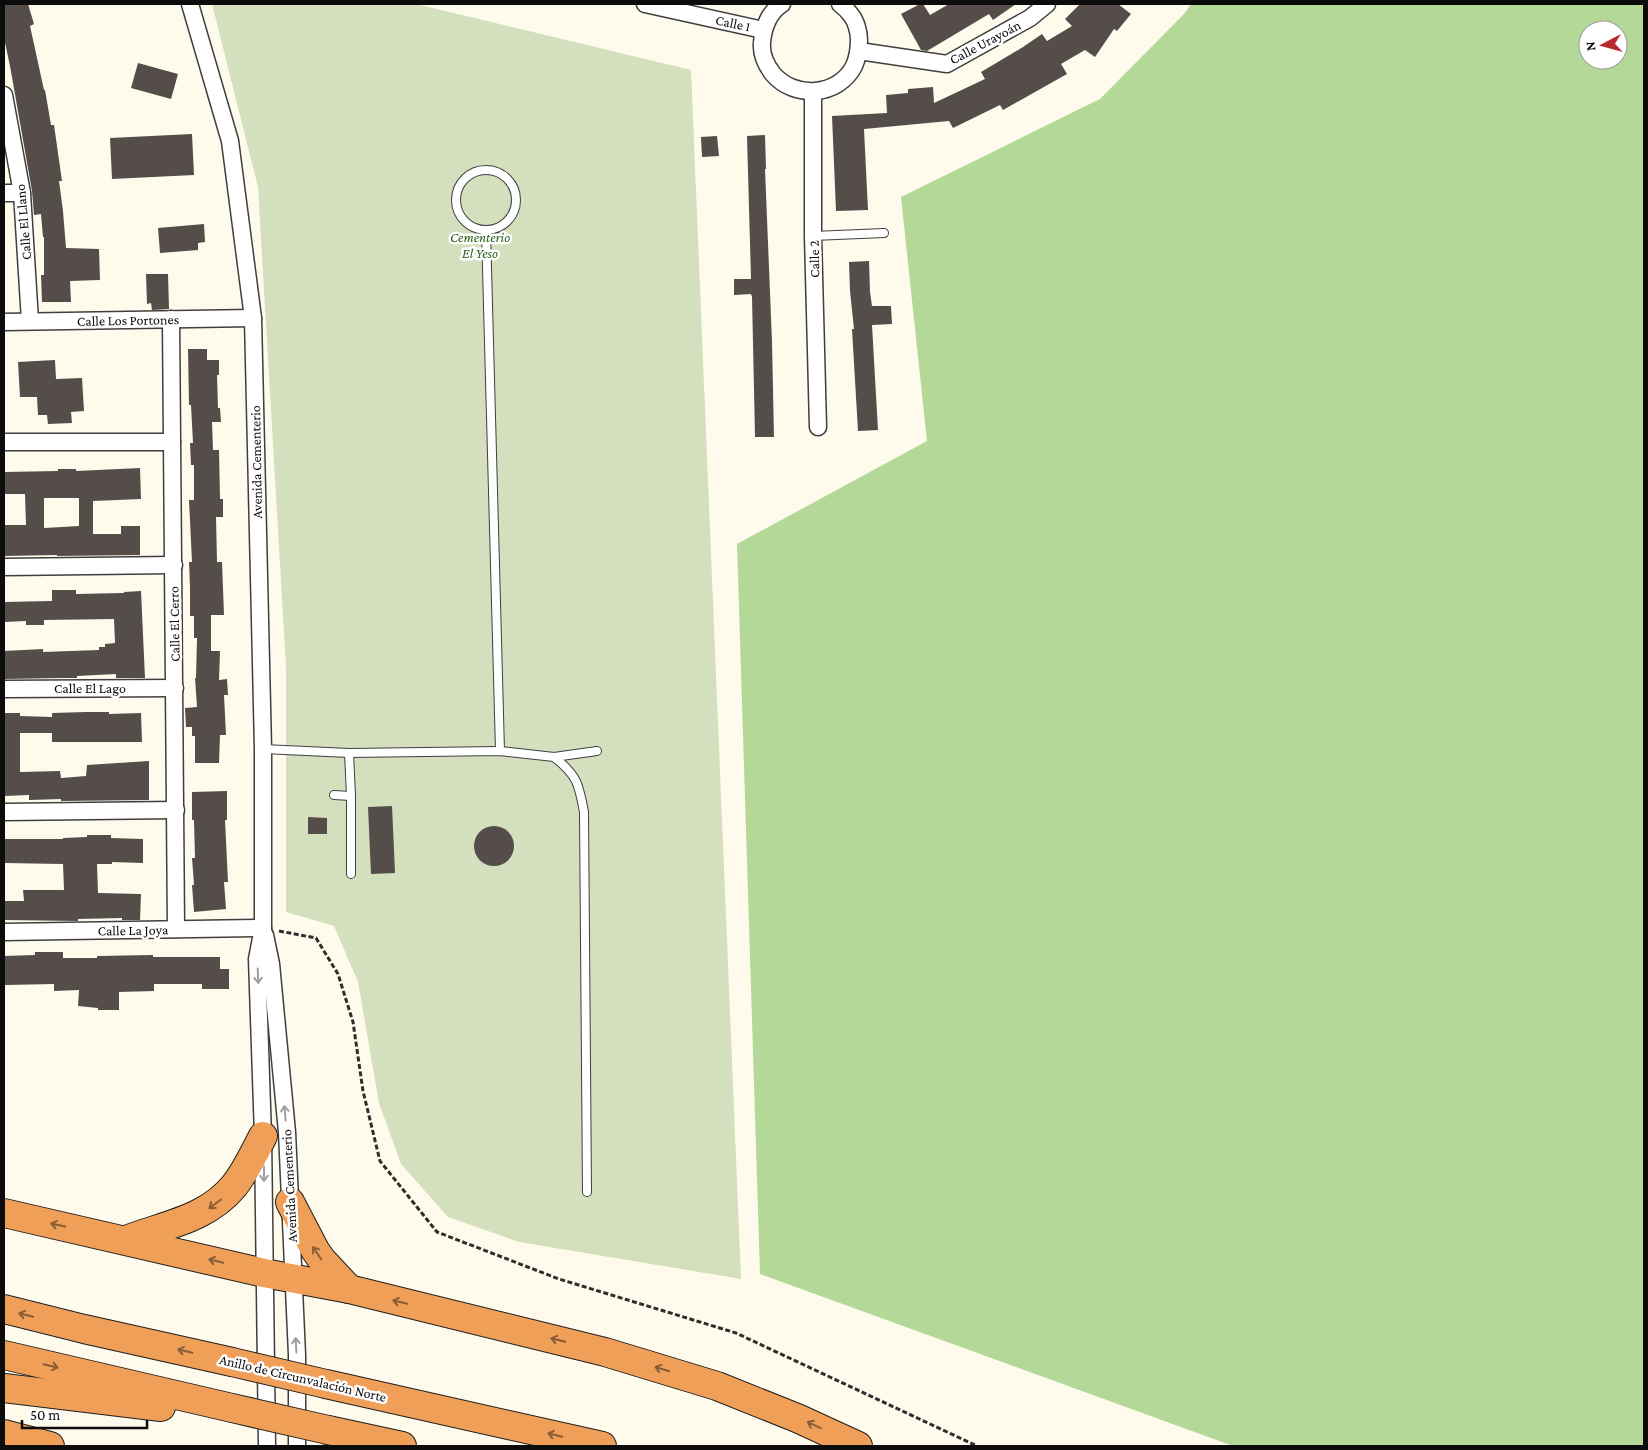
<svg xmlns="http://www.w3.org/2000/svg" width="1648" height="1450" viewBox="0 0 1648 1450" font-family="'Crimson Pro',serif">
	<rect width="100%" height="100%" fill="#fefbec"/>
	<path fill="#b3d897" fill-rule="evenodd" d="M1191 4H1644V1446H1233L760 1274 737 544 927 441 901 197 1100 99 1184 14ZM1588 30H1618V60H1588Z"/>
	<path fill="#d4dfbe" d="M212 4H416L691 70 741 1279 519 1242 448 1217 401 1164 379 1103 358 982 334 926 286 912V667L258 187Z"/>
	<g fill="#544d49" fill-rule="evenodd">
		<path d="M4 4H28L34 24 30 26 44 90H45L51 125H54L62 181H59L63 211 66 248 99 249 100 280 70 281 71 302H42L41 275H44V237H43L41 214 34 215 32 191 10 66 4 38Z"/>
		<path d="M920 4H923L930 15 949 4H1016L993 20 989 14 927 51 921 50 901 14Z"/>
		<path d="M1080 4H1118L1131 14 1117 31 1114 29 1095 57 1085 50 1061 64 1067 74 1003 110 1000 105 953 128 949 121 864 129 868 210 836 211 832 116 887 113 886 95 908 93V89L933 87 934 103 985 79 981 72 1023 47 1042 34 1047 41 1072 26 1065 19Z"/>
		<path d="M138 63 178 74 171 99 131 88Z"/>
		<path d="M192 134 194 175 112 179 110 138Z"/>
		<path d="M765 135 766 169H765L772 342 774 437H755L752 297 751 294 734 295V279H751L747 136Z"/>
		<path d="M717 136 719 156 702 157 701 137Z"/>
		<path d="M204 224 205 242 198 243V250L160 253 158 228Z"/>
		<path d="M869 261 870 292 872 306H891L892 324 872 325 878 430 858 431 852 329H854L850 291 849 262Z"/>
		<path d="M146 274H168L169 309 152 310 151 303 147 304Z"/>
		<path d="M188 349H207V360H219V375H217L218 408H220L221 422H212L213 450H219L220 499H223V517H216L217 562H222L224 615H211V651H220L219 680 227 679 228 695H224L226 735H220L219 763H195V736H192V727H186L185 708 197 707 195 678H196L197 638H194V616H190V587L189 562H192L189 500H194V465H191L190 443H193L191 405H189Z"/>
		<path d="M55 360 56 379 82 378 84 411 71 412 72 423 48 424 47 415H38L37 397H20L18 362Z"/>
		<path d="M140 468 141 499 93 501V534H121V526H140V555L57 556V555L4 556V525H26L25 494H4V472L58 471V469H76V471ZM44 498H79V526L44 528Z"/>
		<path d="M52 590H76V594L124 593V592L141 591 145 678H116V674L77 676V678H61L4 679V651L43 649V652L99 650V647H105V644L115 643 114 619 44 620V625H26V621L4 622V602L52 601Z"/>
		<path d="M86 712H109V714L141 713 142 742H52V733H20V772L60 771 61 778 86 776 87 765 149 761V800L61 801V799L29 800V795L4 796V713H20V716L52 717V713Z"/>
		<path d="M227 791V820H225L228 882H224L226 909 194 912 192 885H194L192 858H195L194 820H192V792Z"/>
		<path d="M392 806 395 873 371 874 368 807Z"/>
		<path d="M308 817 327 818V834H308Z"/>
		<circle cx="494" cy="846" r="20"/>
		<path d="M87 835H111V838L143 839V863L112 862V864H97L98 893 141 894 140 920H122V918L78 919V921L4 920V901H24L23 890H64L63 864 4 863V839H63V838L87 837Z"/>
		<path d="M35 952H63V958H97V956L153 955V957H220V969H229V989H202V984H154V991L119 992V1010H98V1008L78 1006 79 990 54 991V984L5 985 4 956 35 955Z"/>
	</g>
	<g fill="none" stroke-linecap="round" stroke-linejoin="round">
		<g stroke="#3f3f3f" stroke-width="10">
			<g id="service">
				<circle cx="486" cy="200" r="30"/>
				<path d="M486 231 500 751"/>
				<path d="M813 236 884 233"/>
				<path d="M263 749 349 753 500 751 554 757 597 751"/>
				<path d="M349 753 351 796V874"/>
				<path d="M554 757C577 775 579 784 584 812L587 1192"/>
				<path d="M334 795 351 796"/>
			</g>
		</g>
		<g stroke="#3f3f3f" stroke-width="19">
			<g id="minor">
				<path d="M190 4 230 141 253 318 263 749V928L257 959 263 1136 267 1446"/>
				<path d="M645 4 763 30"/>
				<path d="M782 4C769 12 763 28 762 43 761 54 766 65 773 74 794 99 838 97 854 66 858 57 859 49 859 40 859 32 856 21 851 15 848 11 844 7 840 4"/>
				<path d="M859 51 947 64 1030 18 1047 4"/>
				<path d="M813 92V236L818 427"/>
				<path d="M4 95 22 193 30 321"/>
				<path d="M4 193H22"/>
				<path d="M171 319 176 929"/>
				<path d="M4 322 253 318"/>
				<path d="M4 442H172"/>
				<path d="M4 567 174 565"/>
				<path d="M4 689 175 688"/>
				<path d="M4 812 176 810"/>
				<path d="M4 932 263 928"/>
				<path d="M265 935 271 964 287 1132 297 1355V1446"/>
			</g>
		</g>
		<g stroke="#1d1d1d" stroke-width="30">
			<g id="motorway">
				<path d="M290 1202 315 1250 322 1260 349 1289"/>
				<path d="M4 1213 264 1273 349 1289 605 1352 717 1386 797 1418 858 1446"/>
				<path d="M126 1240C164 1225 206 1220 234 1186 246 1171 254 1153 263 1136"/>
				<path d="M4 1309 84 1329 232 1362"/>
				<path d="M4 1355 232 1408"/>
				<path d="M326 1384 602 1446"/>
				<path d="M4 1388 161 1407"/>
				<path d="M328 1430 402 1446"/>
				<path d="M4 1434 50 1446"/>
			</g>
		</g>
		<path stroke="#2e2e2e" stroke-width="3" stroke-dasharray="5 2.5" stroke-linecap="butt" d="M279 931 316 938 338 974 353 1022 363 1091 380 1161 437 1232 559 1279 736 1333 977 1446"/>
		<use href="#service" stroke="#fff" stroke-width="8"/>
		<use href="#minor" stroke="#fff" stroke-width="16"/>
		<use href="#motorway" stroke="#f09f58" stroke-width="28"/>
		<g stroke="#1d1d1d" stroke-width="30" stroke-linecap="butt">
			<g id="motorway-bridge">
				<path d="M232 1362 326 1384"/>
				<path d="M232 1408 328 1430"/>
			</g>
		</g>
		<use href="#motorway-bridge" stroke="#f09f58" stroke-width="28"/>
	</g>
	<defs><path id="oneway-shaft" d="M-6 0H5M1.5-3L5.5 0L1.5 3" fill="none" stroke-width="1.6" stroke-linecap="round" stroke-linejoin="round" transform="scale(1.25)"/></defs>
	<g stroke="#9e9e9e">
		<use href="#oneway-shaft" transform="translate(258 976) rotate(88)"/>
		<use href="#oneway-shaft" transform="translate(285 1113) rotate(-95)"/>
		<use href="#oneway-shaft" transform="translate(264 1174) rotate(90)"/>
		<use href="#oneway-shaft" transform="translate(296 1345) rotate(-93)"/>
	</g>
	<g stroke="#895d36">
		<use href="#oneway-shaft" transform="translate(215 1204) rotate(143)"/>
		<use href="#oneway-shaft" transform="translate(58 1225) rotate(-168)"/>
		<use href="#oneway-shaft" transform="translate(317 1253) rotate(-124)"/>
		<use href="#oneway-shaft" transform="translate(216 1261) rotate(-167)"/>
		<use href="#oneway-shaft" transform="translate(400 1302) rotate(-167)"/>
		<use href="#oneway-shaft" transform="translate(26 1315) rotate(-166)"/>
		<use href="#oneway-shaft" transform="translate(558 1340) rotate(-166)"/>
		<use href="#oneway-shaft" transform="translate(185 1351) rotate(-167)"/>
		<use href="#oneway-shaft" transform="translate(51 1366) rotate(13)"/>
		<use href="#oneway-shaft" transform="translate(662 1369) rotate(-163)"/>
		<use href="#oneway-shaft" transform="translate(814 1425) rotate(-155)"/>
		<use href="#oneway-shaft" transform="translate(555 1435) rotate(-167)"/>
	</g>
	<g text-anchor="middle" stroke-width="5" stroke-linejoin="round" paint-order="stroke">
		<g font-size="14" fill="#0c0c0c" stroke="#fff">
			<text transform="translate(733 23) rotate(12)" y="5">Calle 1</text>
			<text transform="translate(985 42) rotate(-28)" y="5">Calle Urayoán</text>
			<text transform="translate(23 222) rotate(-95)" y="5">Calle El Llano</text>
			<text transform="translate(814 259) rotate(-91)" y="5">Calle 2</text>
			<text transform="translate(128 320) rotate(-1)" y="5">Calle Los Portones</text>
			<text transform="translate(256 462) rotate(-91)" y="5">Avenida Cementerio</text>
			<text transform="translate(174 624) rotate(-91)" y="5">Calle El Cerro</text>
			<text x="90" y="693">Calle El Lago</text>
			<text transform="translate(133 930) rotate(-1)" y="5">Calle La Joya</text>
			<text transform="translate(289 1186) rotate(-93)" y="5">Avenida Cementerio</text>
			<text transform="translate(303 1378) rotate(13)" y="5">Anillo de Circunvalación Norte</text>
		</g>
		<g font-size="14" font-style="italic" fill="#2c621f" stroke="#fff">
			<text x="480" y="242">Cementerio<tspan x="480" dy="16">El Yeso</tspan></text>
		</g>
	</g>
	<rect width="1648" height="1450" fill="none" stroke="#0c0c0c" stroke-width="10"/>
	<g transform="translate(1603 45) rotate(264)"><circle r="24" fill="#ffffff" stroke="#9e9e9e"/>
	<path d="M0-4L9 19L0 12L-9 19Z" fill="#b8282e"/>
	<text y="-8" font-size="14" font-weight="bold" text-anchor="middle" fill="#0c0c0c">N</text>
	</g>
	<path d="M22 1420v8h125v-8" fill="none" stroke="#0c0c0c" stroke-width="2.5"/>
	<text x="30" y="1420" font-size="15" fill="#0c0c0c" stroke="#ffffff" stroke-width="4" paint-order="stroke">50 m</text>
</svg>
